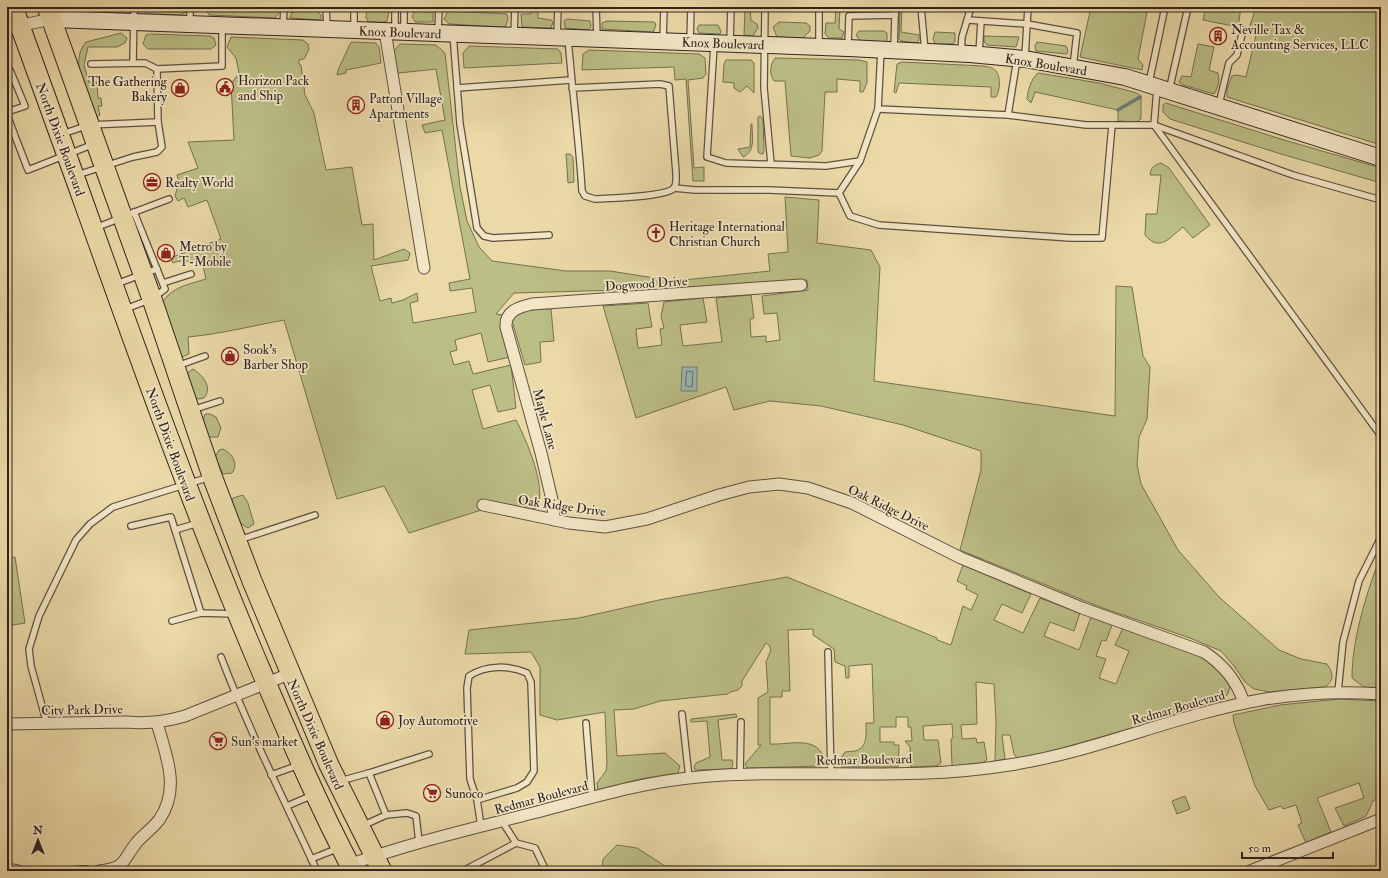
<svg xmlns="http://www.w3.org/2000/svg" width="1388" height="878" viewBox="0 0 1388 878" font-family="'IM FELL Double Pica',serif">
	<rect width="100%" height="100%" fill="#ebd9a8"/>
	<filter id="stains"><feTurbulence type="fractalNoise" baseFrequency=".005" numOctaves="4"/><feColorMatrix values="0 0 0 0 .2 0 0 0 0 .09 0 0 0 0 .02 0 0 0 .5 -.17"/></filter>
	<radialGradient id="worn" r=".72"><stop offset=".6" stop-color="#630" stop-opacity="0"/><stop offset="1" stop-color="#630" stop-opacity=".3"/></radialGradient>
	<g fill="#bbbe85" stroke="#757052">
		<path d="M61 7H125L121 12 65 10Z"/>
		<path d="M145 7H184L185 10V13L180 15 146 14Z"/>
		<path d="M206 7H279V13L275 18 209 15 206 10Z"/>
		<path d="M367 7H390L387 21 384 22H368L366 17Z"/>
		<path d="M532 7H538V18L551 20 553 22 551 28 522 27 521 14H531Z"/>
		<path d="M745 7H750L751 20 757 24 758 28 753 36 744 35Z"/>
		<path d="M836 7H840L839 29 844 32 842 38H829L825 34 826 23H835Z"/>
		<path d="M900 7H902L901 32 919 35V40L917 43 901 41 899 39Z"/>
		<path d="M1091 7H1148L1138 59 1143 65 1142 70 1080 57Z"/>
		<path d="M1206 7H1241L1238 27 1203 20Z"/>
		<path d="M1256 7H1381V145L1227 97V89L1232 76 1237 75 1246 77 1257 31 1249 29Z"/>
		<path d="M316 10 321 15V19L319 20 290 18 292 12Z"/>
		<path d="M415 11 433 12V22H415L412 16Z"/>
		<path d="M448 11 507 14 508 19 506 26 503 27 449 24 444 19Z"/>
		<path d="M567 19 590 21 591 27 588 30 565 28 564 21Z"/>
		<path d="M607 21 654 22 656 24 654 31 652 32 602 29V23Z"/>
		<path d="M779 22 806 23 810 26V31L803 38 777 37 773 27Z"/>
		<path d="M699 25H718L721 31 720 34 699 33 697 29Z"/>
		<path d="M859 31H884L887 33V40L885 42 860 41 856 35Z"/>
		<path d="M935 32 955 33V42L953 44H935L933 39Z"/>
		<path d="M121 33 127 38 125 43 117 47H88L84 65 89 82H97L98 98H101L102 106H98L100 115 96 118C88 96 68 62 86 42Z"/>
		<path d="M150 34 210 36 214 38 216 45 211 49H148L143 44 146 35Z"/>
		<path d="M984 36 1019 37 1016 47 987 45 984 42Z"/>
		<path d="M231 37 303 40 308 44 309 49 304 59 299 60V64L301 65 305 95 314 113 326 170 352 167 362 225 373 224 374 260 404 249 410 253 408 260 371 266 380 301 391 298 392 303 403 300 417 293 418 301 410 303 413 323 476 312 472 288 450 291 449 283 470 279 442 130 425 133 422 125 445 120 436 69 399 73 396 71 394 51 400 44 436 45 445 53 460 187 467 221 479 247 492 261 566 271H610L674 281 770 271 768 254 788 252 785 197 819 200 817 243 871 250 880 267 874 381 1115 416 1116 286 1132 287 1143 356 1150 367 1147 419 1139 437 1137 465 1141 484 1178 550 1219 597 1279 650 1301 659 1327 664C1333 672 1335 682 1324 687L1269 692 1254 689 1245 682 1234 666 1221 651 1190 638 1100 607 960 550 981 470V451L903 425 821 406 770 401 734 410 726 387 636 418 603 306 648 303 652 327 636 329 638 348 662 345 660 329 664 328 661 316 664 302 703 298 707 322 680 325 683 346 722 342 716 298 751 295 754 318 750 319 751 337 766 336V342L780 340 777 313 764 314 762 296 808 290 807 280 641 292 622 290 514 293 496 314 502 315 501 324 510 357 488 362 481 333 455 340 457 350 450 352 454 365 469 361 473 374 511 365 516 408 498 412 490 385 472 390 483 429 516 420C525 437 549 491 536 508L531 510 497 505 409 533 384 486 337 499 284 320C251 326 221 334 188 337L189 354 180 358 162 303C171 287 190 284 206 279L202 261C191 264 183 258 173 263L170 258 221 239 207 200 188 207 184 198 178 201 175 196 179 182 177 175 198 168 188 142 234 140 231 84 239 73 236 58 227 47Z"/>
		<path d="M351 42 376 43 379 47 381 63 346 70V73L337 75 338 70Z"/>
		<path d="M1037 42 1066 46 1068 50 1067 54 1036 51 1035 46Z"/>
		<path d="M1198 44 1214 47 1209 70 1218 73C1220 79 1218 89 1214 94L1183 85 1179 82 1182 76 1191 77Z"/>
		<path d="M469 46 558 49 561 53 562 63 464 68 463 53Z"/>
		<path d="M589 50 699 54 705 58 706 74 703 78 688 80 694 168 704 167V181H693L686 79 675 80 674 67 582 70 583 54Z"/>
		<path d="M775 58 859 60 867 62V83L863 92H860V81L837 79V92H825L822 151 819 155 810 158 791 156 785 81H774C769 74 770 65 775 58Z"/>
		<path d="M726 60H751L754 63V93L747 86 740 92 734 88V83L723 82 724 64Z"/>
		<path d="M902 62 983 66C988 67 993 67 996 71 1001 77 1000 91 996 97H991V87L899 83 896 93 894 92 897 64Z"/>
		<path d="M1038 73 1099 83 1137 93 1141 96V119L1136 122 1118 121V110L1035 92 1031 103 1027 99C1028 90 1031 79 1038 73Z"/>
		<path d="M1166 103 1284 140 1381 168V183L1281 154 1170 119 1163 112V105Z"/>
		<path d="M760 116 763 119 764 150 763 154H761L758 152V117Z"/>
		<path d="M751 124H752C752 137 756 151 743 157L738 149 750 147Z"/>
		<path d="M566 154H570L573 157 574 182 568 183Z"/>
		<path d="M1161 163 1169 168 1210 225 1193 238 1183 227C1170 237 1160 253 1145 235L1146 214H1157L1161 175H1150C1151 167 1154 165 1161 163Z"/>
		<path d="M551 309 554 341 540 342 541 362 525 365 512 321C521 308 537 309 551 309Z"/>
		<path d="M193 369C203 375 213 388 204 398L198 399 194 397 186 374Z"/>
		<path d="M205 414H210L216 417 221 428 218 437H209C203 430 202 423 205 414Z"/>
		<path d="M223 449C232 453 239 464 232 473L223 474 215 457 219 450Z"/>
		<path d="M243 495 248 503 254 524 248 528 240 523 231 502 233 498Z"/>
		<path d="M15 557 25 623 7 626V558Z"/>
		<path d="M1380 558 1381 688 1364 687 1352 678C1352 640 1366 594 1380 558Z"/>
		<path d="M963 565 1031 594 1022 613 1002 604 994 620 1023 633 1040 598 1080 613 1074 631 1050 622 1044 636 1079 650 1091 617 1112 625 1106 641 1102 640 1096 656 1106 659 1099 678 1116 684 1129 651 1115 645 1123 628 1205 657 1226 676 1230 686 1228 694 1219 703 1038 755 1017 758 1014 754 1010 735H1002L1005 759 995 761 996 723 994 684 976 682 977 724 961 725 962 739 976 738 977 743 984 742 987 760 982 763 952 766 951 739 953 738 952 724 923 726 924 740H938L941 763 936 766 911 767 910 747 905 741H912L911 727H908V717H896V727H880V742H894V745H899L898 767H842L839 761 845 752C849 751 854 752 858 750 868 746 866 731 866 723H874L872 664 849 666V678H846L845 666 835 662 834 649 813 635V629L788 630 790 691H782V697H770V744C786 745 811 737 821 752 825 757 825 761 822 766L747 768 745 764 761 745H758V698L768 692 766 662 771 650 769 645 766 643 742 681V686L738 690 730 692 728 694 660 701 634 709 614 710 617 756 665 753 680 766 678 773 640 779 598 790 597 783 606 771 607 764 605 712 557 720 540 715V667L531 652 465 654 469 630 579 618 659 600 787 577 937 638V640L951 645 963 606 971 610 978 595 966 589 967 586 957 581Z"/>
		<path d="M1339 699 1381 701V797L1373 801 1366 816 1344 826 1335 808 1364 798 1359 783 1317 798 1331 832 1306 843 1298 825 1302 823 1296 805 1283 809 1281 806 1269 810 1255 786 1234 723 1233 715 1280 705Z"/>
		<path d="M736 714 737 717 718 720 722 760H732L733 765 731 769 695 770 694 767 696 763 710 757 707 721 691 722V719Z"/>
		<path d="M1185 796 1190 809 1177 814 1172 801Z"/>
		<path d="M617 845 637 848 665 866 778 867 773 871H602L603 859Z"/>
	</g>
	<path fill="#9ab9b0" stroke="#6f7d76" d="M682 367H697V391H681Z"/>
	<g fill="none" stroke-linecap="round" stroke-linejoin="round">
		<path stroke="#646e67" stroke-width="1" d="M687 371 693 372 692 387 686 386Z"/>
		<path stroke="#6f7d76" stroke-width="3.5" d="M1118 110 1140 97"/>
		<g stroke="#5e5040" stroke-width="8">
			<g id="service">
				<path d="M190 7V23"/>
				<path d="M326 7 327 27"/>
				<path d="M395 7V31"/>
				<path d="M596 7 597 37"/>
				<path d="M765 7 764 88 771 164"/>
				<path d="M796 7H819V46"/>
				<path d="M921 7 925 51"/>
				<path d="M1028 7 1027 24 1077 33 1073 67"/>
				<path d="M895 15 896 7"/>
				<path d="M968 20 1027 24 1025 57"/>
				<path d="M283 27 284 7"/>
				<path d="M354 28V7"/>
				<path d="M404 30V7"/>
				<path d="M438 33 439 7"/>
				<path d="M453 34 460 124 477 228 484 236 493 238 549 235"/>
				<path d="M514 36 515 7"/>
				<path d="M557 37 558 7"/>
				<path d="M568 38C572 89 579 140 582 191L585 196 595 199C609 198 667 197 674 188 677 184 676 177 676 173L669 86 660 84 572 88"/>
				<path d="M663 41 664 7"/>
				<path d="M690 41 691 7"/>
				<path d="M730 43 731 7"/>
				<path d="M714 45 707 157 726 163 826 166 860 161 878 109"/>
				<path d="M848 47 849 16 895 15 894 49"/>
				<path d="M881 50 878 109 1008 115 1017 59"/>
				<path d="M961 53 962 37 971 7"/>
				<path d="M979 53 981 21"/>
				<path d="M133 63 134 7"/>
				<path d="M91 64 145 63 157 69 222 66V27"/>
				<path d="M7 71 10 70 25 106 7 112"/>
				<path d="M1149 83 1165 7"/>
				<path d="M457 88 571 80"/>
				<path d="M1157 89 1154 125 1381 436"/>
				<path d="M1169 91 1188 7"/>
				<path d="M1219 104 1229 63 1237 55 1243 30"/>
				<path d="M7 115 28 170 94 144"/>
				<path d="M1008 115 1086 125H1154L1293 175 1381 200"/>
				<path d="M62 134 89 125 158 122"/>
				<path d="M77 175 133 157 157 152 162 147 158 122 157 69"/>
				<path d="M674 188 695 190H769L839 193 860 161"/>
				<path d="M839 193 850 216 879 225 1071 238H1102L1112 125"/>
				<path d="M132 213 169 199"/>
				<path d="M95 228 121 218"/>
				<path d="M163 283 191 274"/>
				<path d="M116 284 157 269"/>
				<path d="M125 309 152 299 165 289 134 212"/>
				<path d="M177 366 205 356"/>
				<path d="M192 410 220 401"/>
				<path d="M198 523 175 530 201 613"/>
				<path d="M131 526 171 517 175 530"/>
				<path d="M239 540 315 515"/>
				<path d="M172 621 201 613 235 614"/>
				<path d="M828 652 831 774"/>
				<path d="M221 657C249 730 284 800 317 871"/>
				<path d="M1338 692 1343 642 1359 581 1381 537"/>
				<path d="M682 714 689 778"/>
				<path d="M586 723 592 798"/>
				<path d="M47 724 31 666 29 649 39 616 76 540 90 524 113 507 210 477"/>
				<path d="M740 774 741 722"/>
				<path d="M271 775 299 765"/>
				<path d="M340 781 369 773"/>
				<path d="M477 800 517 788 527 782 534 771 531 682 527 673C509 665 486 665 469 676L467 688 470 779 477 800 481 826"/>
				<path d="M287 806 313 795"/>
				<path d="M386 815 407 813 416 816 419 842"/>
				<path d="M502 821 516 843 535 848 546 871"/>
				<path d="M362 826 386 815 369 773 429 754"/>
				<path d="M311 859 339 848"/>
				<path d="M57 871 85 869 93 871"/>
				<path d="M463 871 516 843"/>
			</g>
		</g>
		<g stroke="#5e5040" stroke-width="13">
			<g id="minor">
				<path d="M7 28 52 19"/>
				<path d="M385 31 424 268"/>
				<path d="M483 505 569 523 605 527 647 519 719 495 749 487 779 484 808 488 852 503 961 558 1082 608 1204 652C1224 665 1237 681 1244 703"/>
				<path d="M554 520 553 504 541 453 506 327C505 311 519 307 532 304L801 285"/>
				<path d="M7 724 126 722C147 724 165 722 185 716L289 674"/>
				<path d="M349 865C410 843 471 829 533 813 587 799 642 782 698 777 801 768 907 782 1009 765 1095 752 1175 715 1260 700 1300 693 1340 691 1381 694"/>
				<path d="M7 869 18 871"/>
				<path d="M99 871C127 868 121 862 137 842 144 834 153 828 159 820 181 789 166 755 157 723"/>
				<path d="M1250 871 1381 819"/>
			</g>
		</g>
		<g stroke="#2f231e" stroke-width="18">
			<path id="secondary" d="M52 19 848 48 970 54 1025 59 1125 77 1381 158"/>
		</g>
		<g stroke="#2f231e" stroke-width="21">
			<g id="trunk">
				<path d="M13 7C93 223 165 442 254 654 285 727 316 801 353 871"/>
				<path d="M47 7 152 299 212 476 252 581 329 765 382 871"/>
			</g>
		</g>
		<use href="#service" stroke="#f2e6c6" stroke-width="5.5"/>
		<use href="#minor" stroke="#f2e6c6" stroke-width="11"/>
		<use href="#secondary" stroke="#f2e6c6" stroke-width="16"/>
		<use href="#trunk" stroke="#ebd9a8" stroke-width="19"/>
	</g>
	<defs>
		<g id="building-ring" transform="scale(0.9)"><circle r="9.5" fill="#f2e6c6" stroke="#8f2418" stroke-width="1.5"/><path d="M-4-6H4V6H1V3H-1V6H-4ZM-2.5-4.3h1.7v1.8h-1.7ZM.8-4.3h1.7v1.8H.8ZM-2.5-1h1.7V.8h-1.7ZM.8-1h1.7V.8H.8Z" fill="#8f2418"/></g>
		<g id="civic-ring" transform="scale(0.9)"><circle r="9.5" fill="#f2e6c6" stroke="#8f2418" stroke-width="1.5"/><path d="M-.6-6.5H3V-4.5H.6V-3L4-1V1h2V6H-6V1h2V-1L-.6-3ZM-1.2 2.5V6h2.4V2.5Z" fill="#8f2418"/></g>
		<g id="shop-ring" transform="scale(0.9)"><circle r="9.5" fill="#f2e6c6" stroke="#8f2418" stroke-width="1.5"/><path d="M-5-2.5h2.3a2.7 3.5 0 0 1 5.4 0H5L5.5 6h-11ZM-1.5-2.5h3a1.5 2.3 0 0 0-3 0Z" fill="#8f2418"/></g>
		<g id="office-ring" transform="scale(0.9)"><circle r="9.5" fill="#f2e6c6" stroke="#8f2418" stroke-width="1.5"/><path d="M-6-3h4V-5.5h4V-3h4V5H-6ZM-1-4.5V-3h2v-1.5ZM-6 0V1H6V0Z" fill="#8f2418"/></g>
		<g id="church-ring" transform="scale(0.9)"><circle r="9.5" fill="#f2e6c6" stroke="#8f2418" stroke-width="1.5"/><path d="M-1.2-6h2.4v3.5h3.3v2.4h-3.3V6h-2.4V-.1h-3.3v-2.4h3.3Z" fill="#8f2418"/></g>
		<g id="supermarket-ring" transform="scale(0.9)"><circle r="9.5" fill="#f2e6c6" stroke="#8f2418" stroke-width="1.5"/><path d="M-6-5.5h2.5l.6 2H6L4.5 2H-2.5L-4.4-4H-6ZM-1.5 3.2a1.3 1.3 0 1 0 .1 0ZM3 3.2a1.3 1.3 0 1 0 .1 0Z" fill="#8f2418"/></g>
	</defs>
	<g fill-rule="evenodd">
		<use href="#building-ring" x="1218" y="36"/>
		<use href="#civic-ring" x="225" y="87"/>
		<use href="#shop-ring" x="180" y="88"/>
		<use href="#building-ring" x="356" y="105"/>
		<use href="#office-ring" x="152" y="182"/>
		<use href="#church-ring" x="656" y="233"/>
		<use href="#shop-ring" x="166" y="253"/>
		<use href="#shop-ring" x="230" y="356"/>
		<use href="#shop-ring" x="385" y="720"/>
		<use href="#supermarket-ring" x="218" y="741"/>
		<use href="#supermarket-ring" x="432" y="793"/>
	</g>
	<g text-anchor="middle" stroke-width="3.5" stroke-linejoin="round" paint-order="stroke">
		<g font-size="13" fill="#2f231e" stroke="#f2e6c6" text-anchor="start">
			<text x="1231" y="34">Neville Tax &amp;<tspan x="1231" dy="15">Accounting Services, LLC</tspan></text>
			<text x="238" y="85">Horizon Pack<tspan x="238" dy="15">and Ship</tspan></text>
			<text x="167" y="86" text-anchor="end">The Gathering<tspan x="167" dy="15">Bakery</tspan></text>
			<text x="369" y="103">Patton Village<tspan x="369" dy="15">Apartments</tspan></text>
			<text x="165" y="187">Realty World</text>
			<text x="669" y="231">Heritage International<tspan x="669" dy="15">Christian Church</tspan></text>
			<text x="179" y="251">Metro by<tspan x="179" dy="15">T-Mobile</tspan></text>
			<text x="243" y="354">Sook's<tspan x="243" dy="15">Barber Shop</tspan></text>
			<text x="398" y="725">Joy Automotive</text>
			<text x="231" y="746">Sun’s market</text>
			<text x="445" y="798">Sunoco</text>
		</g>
		<g font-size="13" fill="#2f231e" stroke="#f2e6c6">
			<text transform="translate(400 32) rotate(2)" y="5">Knox Boulevard</text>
			<text transform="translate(723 43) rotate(2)" y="5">Knox Boulevard</text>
			<text transform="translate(1046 64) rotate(9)" y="5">Knox Boulevard</text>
			<text transform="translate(61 139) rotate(70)" y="5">North Dixie Boulevard</text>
			<text transform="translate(646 283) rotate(-4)" y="5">Dogwood Drive</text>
			<text transform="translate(546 419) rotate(75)" y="5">Maple Lane</text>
			<text transform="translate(171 444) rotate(70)" y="5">North Dixie Boulevard</text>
			<text transform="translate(562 505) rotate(8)" y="5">Oak Ridge Drive</text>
			<text transform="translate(889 507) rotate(26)" y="5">Oak Ridge Drive</text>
			<text transform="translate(1178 707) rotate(-16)" y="5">Redmar Boulevard</text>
			<text transform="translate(82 709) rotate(-1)" y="5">City Park Drive</text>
			<text transform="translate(316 734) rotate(66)" y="5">North Dixie Boulevard</text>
			<text transform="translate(864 759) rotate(-1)" y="5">Redmar Boulevard</text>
			<text transform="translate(541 797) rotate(-15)" y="5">Redmar Boulevard</text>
		</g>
	</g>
	<rect width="1388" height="878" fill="none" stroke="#ebd9a8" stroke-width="24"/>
	<rect x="8" y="8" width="1372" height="862" fill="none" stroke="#2f231e" stroke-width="2"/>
	<rect x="12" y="12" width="1364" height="854" fill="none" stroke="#2f231e"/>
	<g transform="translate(38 840)" stroke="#f2e6c6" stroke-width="3" paint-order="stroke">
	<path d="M0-3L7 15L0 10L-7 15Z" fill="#2f231e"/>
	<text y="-6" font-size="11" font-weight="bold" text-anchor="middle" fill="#2f231e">N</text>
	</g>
	<path d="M1242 852v6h91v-6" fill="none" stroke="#2f231e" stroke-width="2"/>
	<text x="1248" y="852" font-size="12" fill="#2f231e" stroke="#f2e6c6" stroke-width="3" paint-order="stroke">50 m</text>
	<rect width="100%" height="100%" filter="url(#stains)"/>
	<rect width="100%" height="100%" fill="url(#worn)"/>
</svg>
